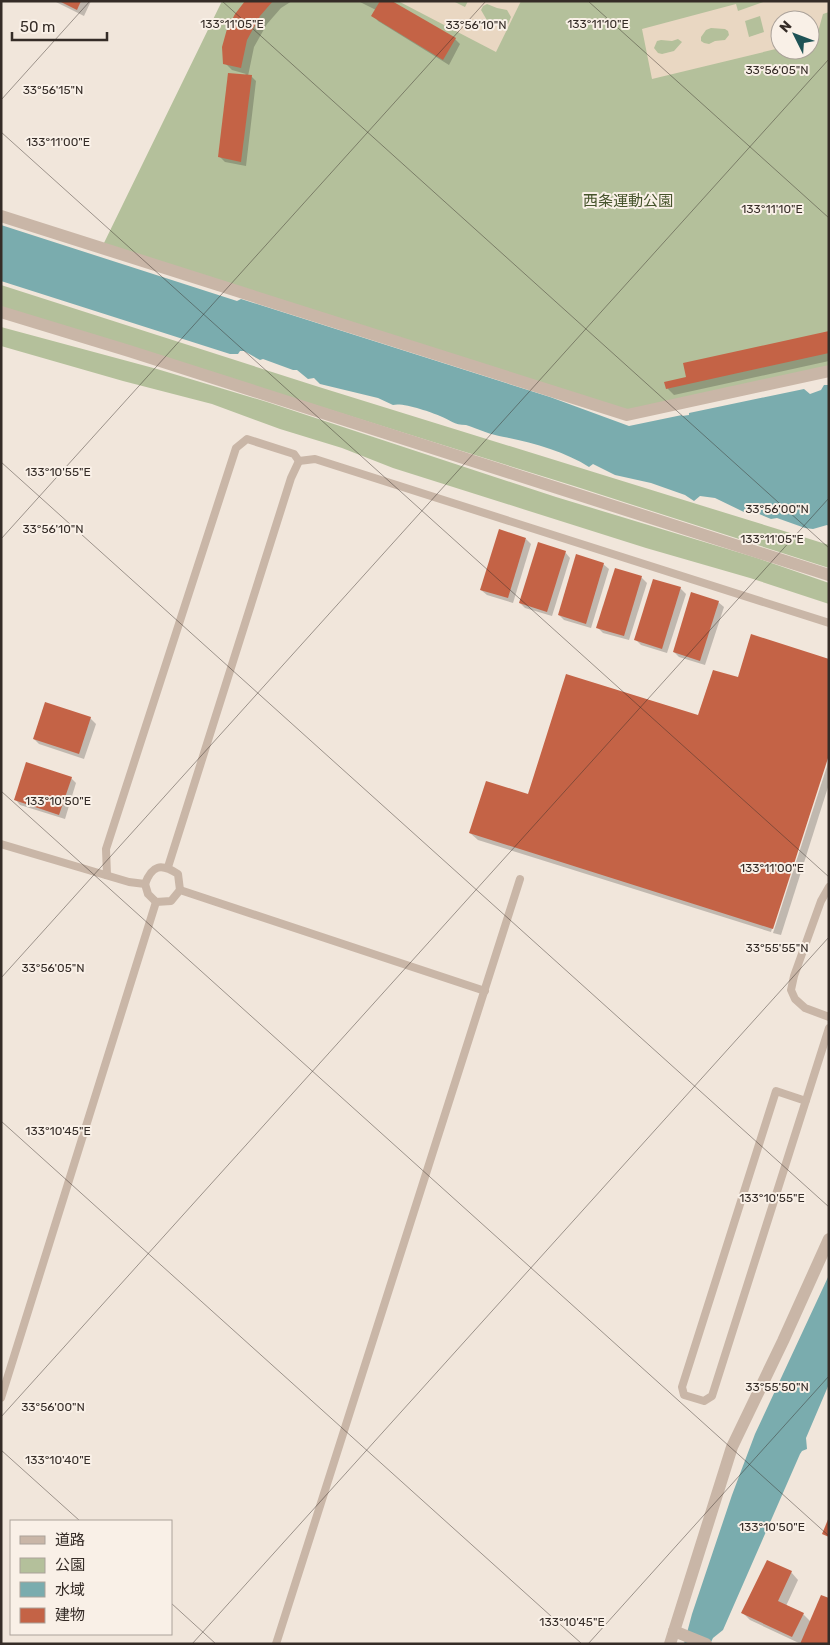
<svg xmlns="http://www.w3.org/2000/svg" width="830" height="1645" viewBox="0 0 830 1645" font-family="Rubik,'Noto Sans JP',sans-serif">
	<rect width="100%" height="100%" fill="#f1e6db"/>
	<g fill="#b4c09b" fill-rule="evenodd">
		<path d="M222 1H829V366L627 411 103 245ZM780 20H810V50H780Z"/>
		<path d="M1 285 319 387 829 545V568L574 486 1 307Z"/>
		<path d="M1 327 157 369 267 402 556 497 757 558 829 583V604L750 578 646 548 393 468 342 448 280 429 212 404 123 381 1 346Z"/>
	</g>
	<g fill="#e9d7c2" fill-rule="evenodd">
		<path d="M398 1H453L465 7 468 1H521L496 52ZM487 4 497 8 507 10 511 17 508 24 496 25 488 22 481 10 483 6Z"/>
		<path d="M766 1H829V12L823 14 816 39 810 41V20H780V48L652 79 642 29 736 4 738 11ZM760 16 764 32 749 37 745 21ZM711 28 725 29 728 31 729 35 725 40 715 41 709 44 704 43 701 41V37L706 30ZM678 39 682 42 674 51 662 54 658 53 654 48 657 41 661 40 672 41Z"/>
	</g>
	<g fill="#7aacae">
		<path d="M1 225 237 301 241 299 550 397 629 426 682 415V416L689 415V413L804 389 810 394 821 390 824 385H829V526L827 525 813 529 805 528 777 518 771 519 752 511 746 513 715 498 700 496 694 501 685 495 651 483 615 475 593 464 589 467C566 452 531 442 504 437 491 435 478 429 466 425 454 425 450 420 440 416 431 412 402 402 393 405L378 398 320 384 314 378 308 379 297 370H293L263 359 260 360 244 351H240L238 354H230L1 281Z"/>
		<path d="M829 1275V1384L806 1438 807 1449 802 1451 800 1454 723 1630 713 1638 710 1644H684L692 1614 732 1495 755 1434Z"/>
	</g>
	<g fill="#0003">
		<path d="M54 1H91L84 16Z"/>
		<path d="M247 1H292L281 8 267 24 254 47 248 76H251L256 81 246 166 225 162 220 157 245 75 246 74 232 70 225 63Z"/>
		<path d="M358 1H379L455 39 460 44 449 65 378 21 373 15 376 10Z"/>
		<path d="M829 332V361L674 395 667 388 688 378Z"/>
		<path d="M526 539 531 544 513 603 487 595 481 590Z"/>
		<path d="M565 552 570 558 552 616 525 608 520 603Z"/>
		<path d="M603 564 609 569 591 628 564 620 559 615Z"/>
		<path d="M641 577 647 583 629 640 603 633 597 627Z"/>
		<path d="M680 588 686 594 667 653 641 645 636 640Z"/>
		<path d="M718 602 724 607 705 665 679 657 674 652Z"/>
		<path d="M738 679 829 751 771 932 478 840 470 833 529 796 699 717Z"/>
		<path d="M90 718 96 724 84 759 39 744 34 739Z"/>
		<path d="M829 760V784L781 935 773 933Z"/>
		<path d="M71 778 76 783 65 819 20 805 15 799Z"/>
		<path d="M791 1572 798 1580 786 1606 803 1614 811 1622 801 1644 750 1620 743 1613Z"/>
	</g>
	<g fill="#c46346">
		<path d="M59 1H81L77 10Z"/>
		<path d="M245 1H273L260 16 247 40 241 68 223 64 222 47 227 29 235 14Z"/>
		<path d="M380 1H392L456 38 443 60 371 16Z"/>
		<path d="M228 73 252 75 241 162 218 157Z"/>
		<path d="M829 331V353L666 389 664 382 686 377 683 363Z"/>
		<path d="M499 529 526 538 508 598 480 590Z"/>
		<path d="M538 542 566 551 547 612 519 603Z"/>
		<path d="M576 554 604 563 586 624 558 615Z"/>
		<path d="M615 568 642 576 624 636 596 628Z"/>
		<path d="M653 579 681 587 662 649 634 640Z"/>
		<path d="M691 592 719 601 700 661 673 652Z"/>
		<path d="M751 634 829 659V755L773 929 469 833 486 781 528 794 566 674 698 715 713 670 738 677Z"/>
		<path d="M45 702 91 717 79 754 33 739Z"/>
		<path d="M26 762 72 777 59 815 14 800Z"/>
		<path d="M829 1517V1537L822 1534Z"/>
		<path d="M767 1560 792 1571 778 1601 804 1613 792 1637 741 1613Z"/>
		<path d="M821 1595 829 1598V1644H800Z"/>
	</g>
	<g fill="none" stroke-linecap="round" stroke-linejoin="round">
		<g stroke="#c9b6a7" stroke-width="8">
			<path d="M1 844 129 882 145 884 148 894 156 902 171 901 180 890 485 991"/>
			<path d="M168 867 291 478 299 461"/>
			<path d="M107 875 106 849 236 448 247 439 294 454 299 461 315 459 829 623"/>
			<path d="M145 884C152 865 161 863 178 874L180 890"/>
			<path d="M829 887 821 901 794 976 791 990 795 999 805 1008 829 1017"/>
			<path d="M806 1101 776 1091 682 1387 684 1395 704 1401 712 1396 829 1028"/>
			<path d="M1 1398 156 902"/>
			<path d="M276 1644 520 879"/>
		</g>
		<path stroke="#c9b6a7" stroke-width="12" d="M1 216 627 415 829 371"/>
		<g stroke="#c9b6a7" stroke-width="12">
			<path d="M1 312 129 351 829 575"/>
			<path d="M674 1631 706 1644"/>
			<path d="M670 1644 732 1447 783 1341 829 1239"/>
		</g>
	</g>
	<path fill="none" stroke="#352c27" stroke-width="1" stroke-opacity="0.45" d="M222 1 829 548M588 1 829 218M1 100 90 1M1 132 829 877M1 462 829 1207M1 539 486 1M1 791 829 1536M1 978 829 59M1 1121 582 1644M1 1417 829 498M1 1450 80 1521M171 1603 216 1644M192 1644 829 937M588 1644 829 1376"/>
	<g text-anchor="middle" stroke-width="4" stroke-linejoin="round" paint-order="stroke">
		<g font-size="15" fill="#45532b" stroke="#f9f0e7">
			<text x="628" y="206">西条運動公園</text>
		</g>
	</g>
	<g font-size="12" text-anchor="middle" fill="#352c27" stroke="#f9f0e7" stroke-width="4" stroke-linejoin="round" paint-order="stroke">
		<text x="232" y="28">133°11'05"E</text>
		<text x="598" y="28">133°11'10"E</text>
		<text x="476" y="29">33°56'10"N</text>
		<text x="777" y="74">33°56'05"N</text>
		<text x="53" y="94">33°56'15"N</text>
		<text x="58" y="146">133°11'00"E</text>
		<text x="772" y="213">133°11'10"E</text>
		<text x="58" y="476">133°10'55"E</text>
		<text x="777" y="513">33°56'00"N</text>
		<text x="53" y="533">33°56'10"N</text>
		<text x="772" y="543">133°11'05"E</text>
		<text x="58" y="805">133°10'50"E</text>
		<text x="772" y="872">133°11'00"E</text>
		<text x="777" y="952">33°55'55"N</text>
		<text x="53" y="972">33°56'05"N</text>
		<text x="58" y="1135">133°10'45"E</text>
		<text x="772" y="1202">133°10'55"E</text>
		<text x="777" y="1391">33°55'50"N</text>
		<text x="53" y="1411">33°56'00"N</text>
		<text x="58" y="1464">133°10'40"E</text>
		<text x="772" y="1531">133°10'50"E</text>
		<text x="572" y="1626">133°10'45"E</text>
	</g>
	<rect width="830" height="1645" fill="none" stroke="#352c27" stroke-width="5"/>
	<rect x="10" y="1520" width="162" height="115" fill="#f9f0e7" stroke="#aba29a"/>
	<rect x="20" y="1536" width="25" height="8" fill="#c9b6a7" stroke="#aba29a"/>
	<text x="55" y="1545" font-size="15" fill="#352c27">道路</text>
	<rect x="20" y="1558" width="25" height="15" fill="#b4c09b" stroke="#aba29a"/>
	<text x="55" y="1570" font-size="15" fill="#352c27">公園</text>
	<rect x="20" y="1582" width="25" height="15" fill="#7aacae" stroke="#aba29a"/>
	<text x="55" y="1595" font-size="15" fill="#352c27">水域</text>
	<rect x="20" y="1608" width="25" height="15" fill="#c46346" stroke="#aba29a"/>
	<text x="55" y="1620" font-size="15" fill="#352c27">建物</text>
	<g transform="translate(795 35) rotate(312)"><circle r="24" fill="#f9f0e7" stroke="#aba29a"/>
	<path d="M0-4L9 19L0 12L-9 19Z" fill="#1e5356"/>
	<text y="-8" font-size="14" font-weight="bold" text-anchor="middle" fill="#352c27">N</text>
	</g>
	<path d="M12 32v8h95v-8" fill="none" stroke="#352c27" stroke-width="2.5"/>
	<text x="20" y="32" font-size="15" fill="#352c27" stroke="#f9f0e7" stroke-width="4" paint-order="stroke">50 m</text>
</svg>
